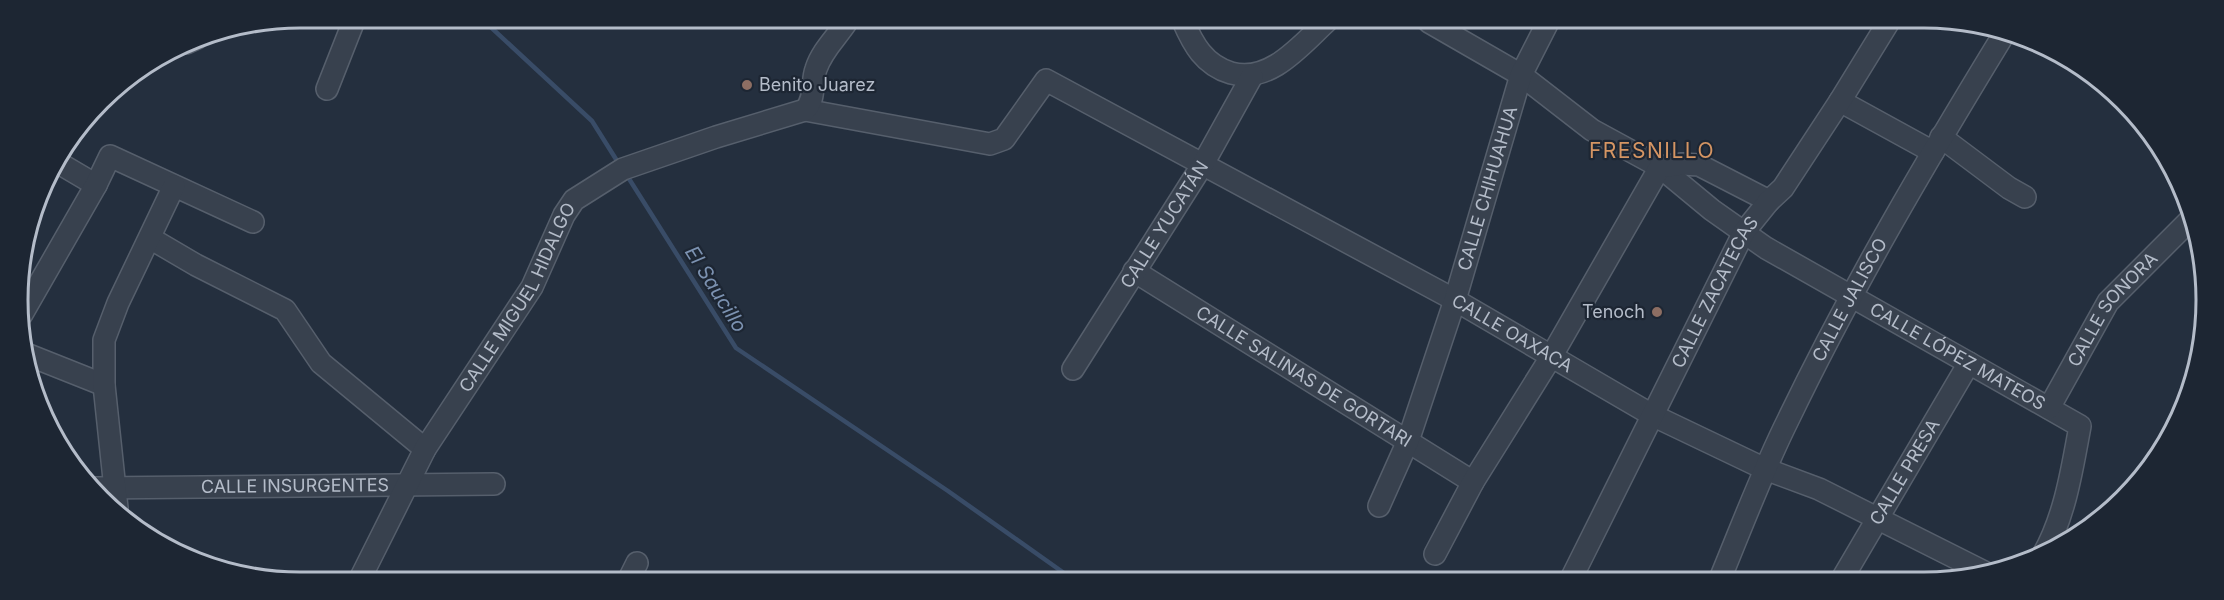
<svg xmlns="http://www.w3.org/2000/svg" width="2224" height="600" viewBox="0 0 2224 600" font-family="Inter,sans-serif">
	<rect width="100%" height="100%" fill="#242f3e"/>
	<g fill="none" stroke-linecap="round" stroke-linejoin="round">
		<g stroke="#394c67" stroke-width="4.5">
			<path d="M482 19 592 121 619 164"/>
			<path d="M626 174 736 348 948 491 1071 578"/>
		</g>
		<g stroke="#565f6c" stroke-width="24">
			<g id="minor">
				<path d="M1183 21C1193 44 1204 65 1231 73 1270 84 1301 45 1327 21"/>
				<path id="s1" d="M1429 22 1521 75 1592 130 1660 167 1712 210 1766 248 2080 426C2072 470 2065 516 2043 555"/>
				<path d="M186 43 197 38"/>
				<path d="M327 89 355 18"/>
				<path d="M1840 101 1933 152"/>
				<path id="s2" d="M805 110 990 144 1004 139 1046 80 1455 300 1652 415 1765 469 1819 489 1984 572"/>
				<path d="M1941 137 2009 188 2025 197"/>
				<path d="M57 162 96 185"/>
				<path d="M150 238 196 265 285 310 321 363 425 449"/>
				<path id="s3" d="M1134 271 1473 482"/>
				<path d="M22 314 96 185 110 156 253 222"/>
				<path d="M26 354 104 385"/>
				<path id="s4" d="M1073 369 1203 164 1252 76"/>
				<path id="s5" d="M2049 408 2108 302 2190 220"/>
				<path id="s6" d="M94 488 494 484"/>
				<path id="s7" d="M1379 506 1408 441 1455 300 1521 75 1548 22"/>
				<path d="M117 508 104 385V340L118 303 174 186"/>
				<path d="M1435 554 1473 482 1551 357 1660 167 1682 164 1699 165 1769 201"/>
				<path id="s8" d="M361 577 425 449 532 287 564 215 574 200 623 169 716 137 805 110C816 99 811 82 816 69 822 50 838 36 848 20"/>
				<path d="M630 577 637 563"/>
				<path id="s9" d="M1571 579 1744 232 1769 201 1783 188 1840 101 1888 23"/>
				<path id="s10" d="M1720 579C1742 526 1762 472 1788 420 1852 287 1927 160 2004 34"/>
				<path id="s11" d="M1842 579 1969 363"/>
			</g>
		</g>
		<use href="#minor" stroke="#38414e" stroke-width="21"/>
	</g>
	<g fill="#8d6e63" stroke="#1d2633" stroke-width="2">
		<circle cx="747" cy="85" r="6"/>
		<circle cx="1657" cy="312" r="6"/>
	</g>
	<g text-anchor="middle" stroke-width="4.5" stroke-linejoin="round" paint-order="stroke">
		<g font-size="18" fill="#b4bcc9" stroke="#1d2633" text-anchor="start">
			<text x="759" y="91">Benito Juarez</text>
			<text x="1645" y="318" text-anchor="end">Tenoch</text>
		</g>
		<g font-size="18" fill="#b4bcc9" stroke="#1d2633">
			<text dy="6" stroke="none"><textPath href="#s7" startOffset="336">CALLE CHIHUAHUA</textPath></text>
			<text dy="6" stroke="none"><textPath href="#s4" startOffset="171">CALLE YUCATÁN</textPath></text>
			<text dy="6" stroke="none"><textPath href="#s9" startOffset="321">CALLE ZACATECAS</textPath></text>
			<text dy="6" stroke="none"><textPath href="#s8" startOffset="321">CALLE MIGUEL HIDALGO</textPath></text>
			<text dy="6" stroke="none"><textPath href="#s10" startOffset="308">CALLE JALISCO</textPath></text>
			<text dy="6" stroke="none"><textPath href="#s5" startOffset="118">CALLE SONORA</textPath></text>
			<text dy="6" stroke="none"><textPath href="#s2" startOffset="806">CALLE OAXACA</textPath></text>
			<text dy="6" stroke="none"><textPath href="#s1" startOffset="627">CALLE LÓPEZ MATEOS</textPath></text>
			<text dy="6" stroke="none"><textPath href="#s3" startOffset="200">CALLE SALINAS DE GORTARI</textPath></text>
			<text dy="6" stroke="none"><textPath href="#s11" startOffset="124">CALLE PRESA</textPath></text>
			<text dy="6" stroke="none"><textPath href="#s6" startOffset="201">CALLE INSURGENTES</textPath></text>
		</g>
		<g font-size="20" font-style="italic" fill="#7c92b1" stroke="#1d2633">
			<text transform="translate(716 289) rotate(58)" y="7">El Saucillo</text>
		</g>
		<g font-size="21" letter-spacing="1.5" fill="#d59563" stroke="#1d2633">
			<text x="1652" y="158">FRESNILLO</text>
		</g>
	</g>
	<path d="M0 0H2224V600H0ZM300 28H1924A272 272 0 0 1 2196 300V300A272 272 0 0 1 1924 572H300A272 272 0 0 1 28 300V300A272 272 0 0 1 300 28Z" fill="#1d2633" fill-rule="evenodd"/>
	<path fill="none" stroke="#b4bcc9" stroke-width="3" d="M300 28H1924A272 272 0 0 1 2196 300V300A272 272 0 0 1 1924 572H300A272 272 0 0 1 28 300V300A272 272 0 0 1 300 28Z"/>
</svg>
